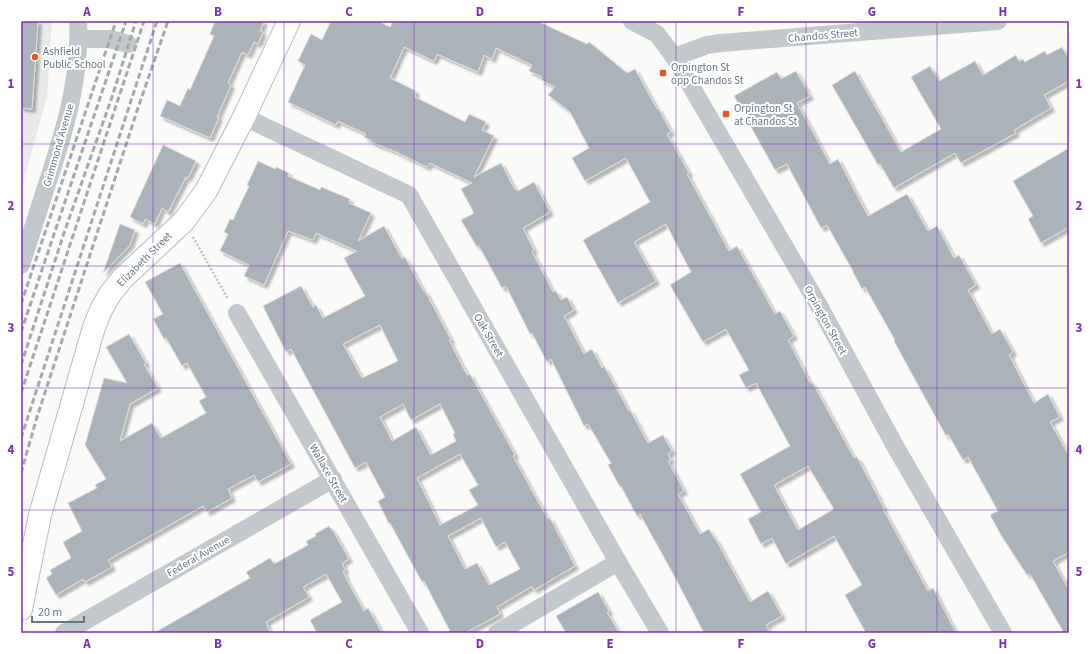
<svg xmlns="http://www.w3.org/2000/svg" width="1090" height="654" viewBox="0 0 1090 654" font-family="'Source Sans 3',sans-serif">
	<defs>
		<filter id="shadow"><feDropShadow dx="3.5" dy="3.5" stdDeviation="1" flood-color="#0004"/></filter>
	</defs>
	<rect width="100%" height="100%" fill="#fafaf8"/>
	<path fill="#e8e9e9" d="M21 21H52L47 96 21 191Z"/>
	<g fill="#aab3b9" stroke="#dcdcda" fill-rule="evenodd" filter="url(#shadow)">
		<path d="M21 21H38L32 109 21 108Z"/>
		<path d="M215 21H264L260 31 263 32 258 44 254 42 248 55 242 52 228 83 231 85 217 117H219L210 138 160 116 167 100 180 106 188 88 190 90 214 36 210 34Z"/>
		<path d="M331 21H378L390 27 393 21H537L587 44 589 42 627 73 635 69 657 109 658 108 671 132 667 134 689 173 687 174 729 251 737 246 775 314 780 311 794 336 788 340 810 383 812 382 854 458 857 457 884 508 883 509 928 591 933 588 956 633H866L845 595 862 585 834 536 786 564 772 538 761 544 748 519 761 512 740 474 790 446 756 383 746 388 739 375 749 370 726 329 703 342 670 285 691 272 666 224 634 242 656 281 618 303 583 240 650 202 626 158 585 181 572 158 589 148 570 112 548 95 555 87 541 80 542 77 529 71 532 65 496 48 492 59 484 55 478 72 437 54 434 61 404 47 390 78 416 91 414 93 416 94 415 97 465 122 469 114 486 122 482 130 494 136 474 177 501 163 515 190 517 189 518 191 534 182 550 212 523 228 534 250 532 252 553 292 556 291 561 300 567 297 574 310 564 316 584 354 592 349 602 368 604 366 629 411 630 410 648 443 663 435 672 451 668 454 671 460 668 461 684 491 678 494 700 534 709 529 714 538H715L750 602 768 591 782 616 766 625 770 633H704L676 579 640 514 637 516 621 486 620 487 608 465 611 463 588 424 584 426 551 359 547 362 532 333 530 334 506 286 502 288 479 246 477 247 461 220 474 213 461 189 472 183 430 163 427 167 394 151 371 142 372 141 364 137 366 134 338 121 336 125 288 102 305 65 298 61 311 34 322 40ZM808 466 834 509 798 530 774 485Z"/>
		<path d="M1062 47 1069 59V81L1044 95 1051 108 1014 130 1016 133 961 163 955 153 894 188 880 164 878 165 832 85 855 71 901 152 941 129 911 77 930 66 939 81 975 61 983 75 1016 55 1019 61 1023 59 1025 62 1045 51 1047 55Z"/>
		<path d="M796 71 810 96 797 103 830 164 838 159 868 216 907 194 928 231 937 226 954 258 959 255 976 285 968 290 992 334 1000 329 1013 352 1009 355 1034 403 1048 394 1060 417 1050 422 1069 456V552L1053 561 1069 590V633H1064L1030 574 1027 575 1001 535 990 515 998 511 968 457 963 460 948 434 946 436 894 341 895 340 865 287 862 289 853 272V271L827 225 821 228 787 164 775 170 734 96 777 72 781 79Z"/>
		<path d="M163 145 196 161 188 178 186 177 184 181 168 212 162 208 155 224 145 219 143 224 130 217Z"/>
		<path d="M1069 148V227L1041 243 1028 219 1033 216 1013 181Z"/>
		<path d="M258 161 275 169 276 167 289 173 288 176 320 190 321 187 350 199 349 203 371 213 358 241 384 226 402 259 405 257 424 292 425 291 451 340H449L467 375 470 374 515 455 513 456 532 491 548 519 550 518 575 566 534 590 532 586 497 607 500 614 465 633H451L424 581 422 582 390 523 389 524 378 501 385 497 366 462 355 468 291 349 286 352 263 306 301 286 313 307 316 305 323 318 365 296 344 258 357 251 316 233 313 240 288 231 264 285 244 276 249 265 220 251 228 234 224 232 230 219 233 220 249 186 247 185ZM380 325 398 361 362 378 343 344ZM403 404 411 420 440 404 455 433 453 434 456 441 431 455 416 427 392 441 380 417ZM460 454 478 485 469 490 478 505 440 525 417 478ZM481 518 496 547 505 542 520 569 489 585 477 563 465 569 448 536Z"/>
		<path d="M120 224 135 230 130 245 103 273Z"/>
		<path d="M180 263 291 464 258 482 254 475 228 489 232 498 207 512 203 506 108 560 112 567 85 582 83 579 56 595 46 578 52 574 50 570 71 558 63 542 82 531 68 503 97 488 95 485 106 479 85 445 104 378 127 383 106 347 129 334 146 363 144 364 158 388 130 404 120 441 152 423 161 438 206 413 199 401 206 397 187 363 182 366 166 338 164 339 153 319 163 314 145 282Z"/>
		<path d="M329 526 331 529H332L349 559 342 563 345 570 343 571 346 577H345L364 611 368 608 382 633H317L310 620 342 602 326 574 303 587 309 597 266 622 270 633H154L250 578 246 572 270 558 274 564 308 545 306 541 316 536 315 534Z"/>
		<path d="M598 592 609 611 607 612 619 633H566L556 616Z"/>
	</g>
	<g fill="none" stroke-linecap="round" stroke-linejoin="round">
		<g stroke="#b5babe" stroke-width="24">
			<path id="major" d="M21 609 40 515 94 327 101 310 110 294 123 278 184 221 206 191 244 117 289 21"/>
		</g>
		<path stroke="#bbbfc2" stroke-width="2.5" stroke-dasharray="2 2" stroke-linecap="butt" d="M193 237 228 299"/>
		<g stroke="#c3c8cc" stroke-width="18">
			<path d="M632 21 657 34 674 57 818 304 895 446 1003 633"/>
			<path d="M79 39H110L128 44"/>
			<path d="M674 57 707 45 721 43 998 21"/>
			<path d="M244 117 409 195 618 562 660 633"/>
			<path d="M21 265C30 237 39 209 48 181 65 130 81 76 78 21"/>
			<path d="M237 313 420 633"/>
			<path d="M64 633 333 479"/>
			<path d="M497 633 618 562"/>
		</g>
		<use href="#major" stroke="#fff" stroke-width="22"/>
		<g stroke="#a2aab0" stroke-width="3" stroke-dasharray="6 3" stroke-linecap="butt">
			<path d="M21 304 116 21"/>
			<path d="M21 332 126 21"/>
			<path d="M21 365 64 233 112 97 136 21"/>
			<path d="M21 393 144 21"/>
			<path d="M21 438 157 21"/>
			<path d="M21 473 37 417 138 108 168 21"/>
		</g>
	</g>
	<path fill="none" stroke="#7b2cbf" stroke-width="1" stroke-opacity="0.55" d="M153 21V633M284 21V633M414 21V633M545 21V633M676 21V633M806 21V633M937 21V633M21 144H1069M21 266H1069M21 388H1069M21 510H1069"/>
	<g fill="#e4572e" stroke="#fff" stroke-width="1.5">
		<circle cx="35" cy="57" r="4"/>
		<rect x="659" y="69" width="8" height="8" rx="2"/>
		<rect x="722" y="110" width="8" height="8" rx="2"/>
	</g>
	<g text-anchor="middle" stroke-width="4" stroke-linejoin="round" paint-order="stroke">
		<g font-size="11" fill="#657683" stroke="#fff">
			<text transform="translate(823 35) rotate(-5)" y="4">Chandos Street</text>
			<text transform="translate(58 145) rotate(-74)" y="4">Grimmond Avenue</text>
			<text transform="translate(144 259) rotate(-45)" y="4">Elizabeth Street</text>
			<text transform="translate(826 320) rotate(61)" y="4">Orpington Street</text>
			<text transform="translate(489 335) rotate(60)" y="4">Oak Street</text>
			<text transform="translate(329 473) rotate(60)" y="4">Wallace Street</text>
			<text transform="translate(198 556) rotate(-30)" y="4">Federal Avenue</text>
		</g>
		<g font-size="11" fill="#657683" stroke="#fff" text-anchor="start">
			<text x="43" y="55">Ashfield<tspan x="43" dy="13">Public School</tspan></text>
			<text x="671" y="71">Orpington St<tspan x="671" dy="13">opp Chandos St</tspan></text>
			<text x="734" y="112">Orpington St<tspan x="734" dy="13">at Chandos St</tspan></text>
		</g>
	</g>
	<rect width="1090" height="654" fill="none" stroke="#ffffff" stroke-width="44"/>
	<path d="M32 616v6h52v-6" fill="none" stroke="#657683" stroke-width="2"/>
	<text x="38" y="616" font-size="12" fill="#657683" stroke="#ffffff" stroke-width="3" paint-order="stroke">20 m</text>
	<rect x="22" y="22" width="1046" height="610" fill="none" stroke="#7b2cbf" stroke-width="1.5"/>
	<g font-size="13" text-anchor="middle" font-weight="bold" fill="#7b2cbf">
		<text x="87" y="16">A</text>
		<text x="218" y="16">B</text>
		<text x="349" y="16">C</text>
		<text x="480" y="16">D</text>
		<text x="610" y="16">E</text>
		<text x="741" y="16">F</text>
		<text x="872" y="16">G</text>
		<text x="1003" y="16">H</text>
		<text x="11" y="88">1</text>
		<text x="1079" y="88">1</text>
		<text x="11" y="210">2</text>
		<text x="1079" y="210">2</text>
		<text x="11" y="332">3</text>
		<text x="1079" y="332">3</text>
		<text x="11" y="454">4</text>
		<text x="1079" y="454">4</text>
		<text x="11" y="576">5</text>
		<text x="1079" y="576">5</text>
		<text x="87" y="648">A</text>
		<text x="218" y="648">B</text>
		<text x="349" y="648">C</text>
		<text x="480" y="648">D</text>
		<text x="610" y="648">E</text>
		<text x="741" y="648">F</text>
		<text x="872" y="648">G</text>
		<text x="1003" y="648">H</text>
	</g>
</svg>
